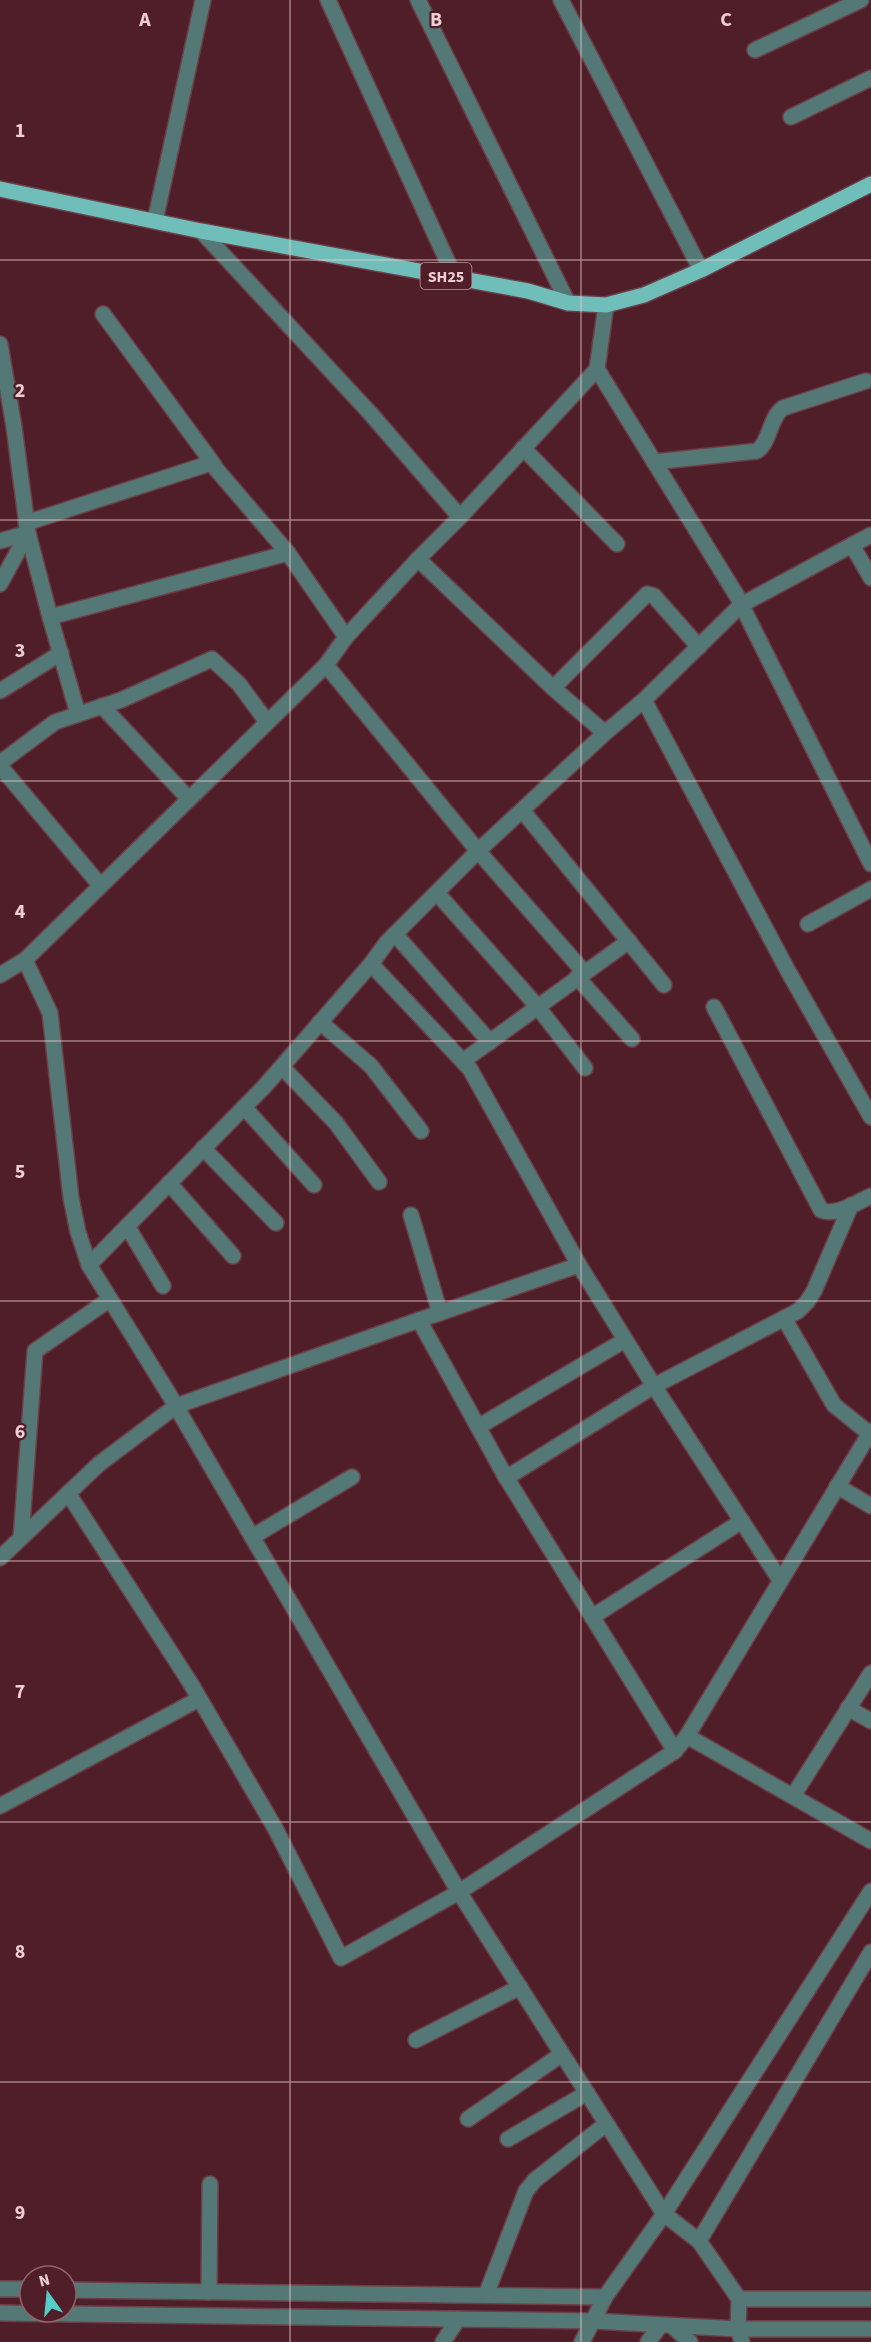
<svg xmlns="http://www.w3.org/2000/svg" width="871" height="2342" viewBox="0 0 871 2342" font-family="'Source Sans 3',sans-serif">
	<rect width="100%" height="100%" fill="#4f1e28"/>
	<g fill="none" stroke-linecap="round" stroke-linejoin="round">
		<g stroke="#6c3e47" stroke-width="18">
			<g id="minor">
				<path d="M328 0 455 278"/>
				<path d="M418 0 568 303"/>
				<path d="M561 0 701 270"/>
				<path d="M755 50 861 0"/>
				<path d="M791 117 871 78"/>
				<path d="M155 221 203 0"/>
				<path d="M201 231 370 413 460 517"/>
				<path d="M103 314 214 465"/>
				<path d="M0 344 14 427 28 533 0 584"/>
				<path d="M597 369 737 596 871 864"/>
				<path d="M523 448 617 544"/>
				<path d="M654 462 757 451C771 441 769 418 783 408L866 381"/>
				<path d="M26 523 211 463 288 553"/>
				<path d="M0 541 28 533 50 617 288 553 346 637"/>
				<path d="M852 545 871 535"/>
				<path d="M418 559 553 688 605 733"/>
				<path d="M50 617 78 714"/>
				<path d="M326 665 478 851 584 972"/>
				<path d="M553 688 647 594 654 596 699 647"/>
				<path d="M0 691 61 653"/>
				<path d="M644 700 788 971 871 1117"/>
				<path d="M102 706 189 799"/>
				<path d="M0 763 55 722 121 700 212 659 239 684 267 722"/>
				<path d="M0 766 100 885"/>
				<path d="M522 810 664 985"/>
				<path d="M437 893 537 1006 585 1068"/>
				<path d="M808 924 871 889"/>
				<path d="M395 934 490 1042"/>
				<path d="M25 960 50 1013 71 1198 78 1232 89 1265 170 1396 459 1892 664 2214 699 2241 739 2299 738 2329 742 2342"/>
				<path d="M371 964 470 1069 579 1265 654 1386 780 1580"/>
				<path d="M0 975 25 960 326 665 346 637 418 559 460 517 597 369 606 305"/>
				<path d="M577 977 632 1039"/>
				<path d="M714 1007 821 1210C836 1217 857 1202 871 1196"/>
				<path d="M320 1022 371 1066 421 1131"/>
				<path d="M463 1061 629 941"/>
				<path d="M282 1067 336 1123 379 1182"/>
				<path d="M244 1107 314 1185"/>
				<path d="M203 1148 276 1223"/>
				<path d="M169 1183 233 1256"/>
				<path d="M411 1215 440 1313"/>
				<path d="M127 1226 163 1286"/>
				<path d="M89 1265 264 1087 371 964 387 942 478 851 605 733 644 700 741 605 852 545 871 578"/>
				<path d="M784 1318 834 1405 870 1434"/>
				<path d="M419 1320 579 1265"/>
				<path d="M478 1427 625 1340"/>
				<path d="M506 1478 654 1386 798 1311 807 1302 814 1291 851 1205"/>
				<path d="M837 1486 871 1506"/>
				<path d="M68 1493 191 1684 275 1828 341 1958 459 1892 675 1751 687 1736 871 1431"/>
				<path d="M252 1537 352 1477"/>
				<path d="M21 1538 35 1351 110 1299"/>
				<path d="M0 1558 99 1464 176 1406 419 1320 504 1474 675 1751"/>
				<path d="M592 1617 742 1521"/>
				<path d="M848 1708 871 1721"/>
				<path d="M687 1736 871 1841"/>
				<path d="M793 1796 871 1673"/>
				<path d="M0 1806 199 1699"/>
				<path d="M416 2040 520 1987"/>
				<path d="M468 2119 562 2054"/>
				<path d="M508 2139 587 2093"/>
				<path d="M699 2241 871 1952"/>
				<path d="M0 2289H30"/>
				<path d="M66 2290 605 2297"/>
				<path d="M209 2292 210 2184"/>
				<path d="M486 2295 526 2191 535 2180 606 2124"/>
				<path d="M739 2299H871"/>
				<path d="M0 2313 594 2321 738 2329H871"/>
				<path d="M672 2326 690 2342"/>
				<path d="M443 2342 458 2319"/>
				<path d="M582 2342 605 2297 664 2214 871 1891"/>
				<path d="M648 2342 660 2326"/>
			</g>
		</g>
		<g stroke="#6c3e47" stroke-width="18">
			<path id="major" d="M0 189 201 231 528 291 568 303 606 305 644 295 701 270 871 184"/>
		</g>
		<use href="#minor" stroke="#537875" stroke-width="15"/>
		<use href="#major" stroke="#6fbeb9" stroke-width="15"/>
	</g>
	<path fill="none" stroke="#efced2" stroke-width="1.5" stroke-opacity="0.55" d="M290 0V2342M581 0V2342M0 260H871M0 520H871M0 781H871M0 1041H871M0 1301H871M0 1561H871M0 1822H871M0 2082H871"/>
	<g text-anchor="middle" stroke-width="4.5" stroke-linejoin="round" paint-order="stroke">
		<rect fill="#4f1e28" stroke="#bf999f" stroke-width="1.5" x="420.5" y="263" width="51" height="26" rx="4.5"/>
		<g font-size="16" font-weight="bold" fill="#efced2">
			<text x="446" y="282">SH25</text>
		</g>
	</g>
	<g font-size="20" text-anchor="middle" font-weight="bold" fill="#efced2" stroke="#4f1e28" stroke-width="4.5" stroke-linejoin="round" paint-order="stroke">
		<text x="145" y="26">A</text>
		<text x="436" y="26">B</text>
		<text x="726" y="26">C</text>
		<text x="20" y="137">1</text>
		<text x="20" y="397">2</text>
		<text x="20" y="657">3</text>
		<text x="20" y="918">4</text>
		<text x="20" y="1178">5</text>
		<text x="20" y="1438">6</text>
		<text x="20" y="1698">7</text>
		<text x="20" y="1958">8</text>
		<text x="20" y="2219">9</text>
	</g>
	<g transform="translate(48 2294) rotate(345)"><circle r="28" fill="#4f1e28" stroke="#8f646c" stroke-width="1.5"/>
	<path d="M0-4.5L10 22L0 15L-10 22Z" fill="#54cdc7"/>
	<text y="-9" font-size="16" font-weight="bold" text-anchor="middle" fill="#efced2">N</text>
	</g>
</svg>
